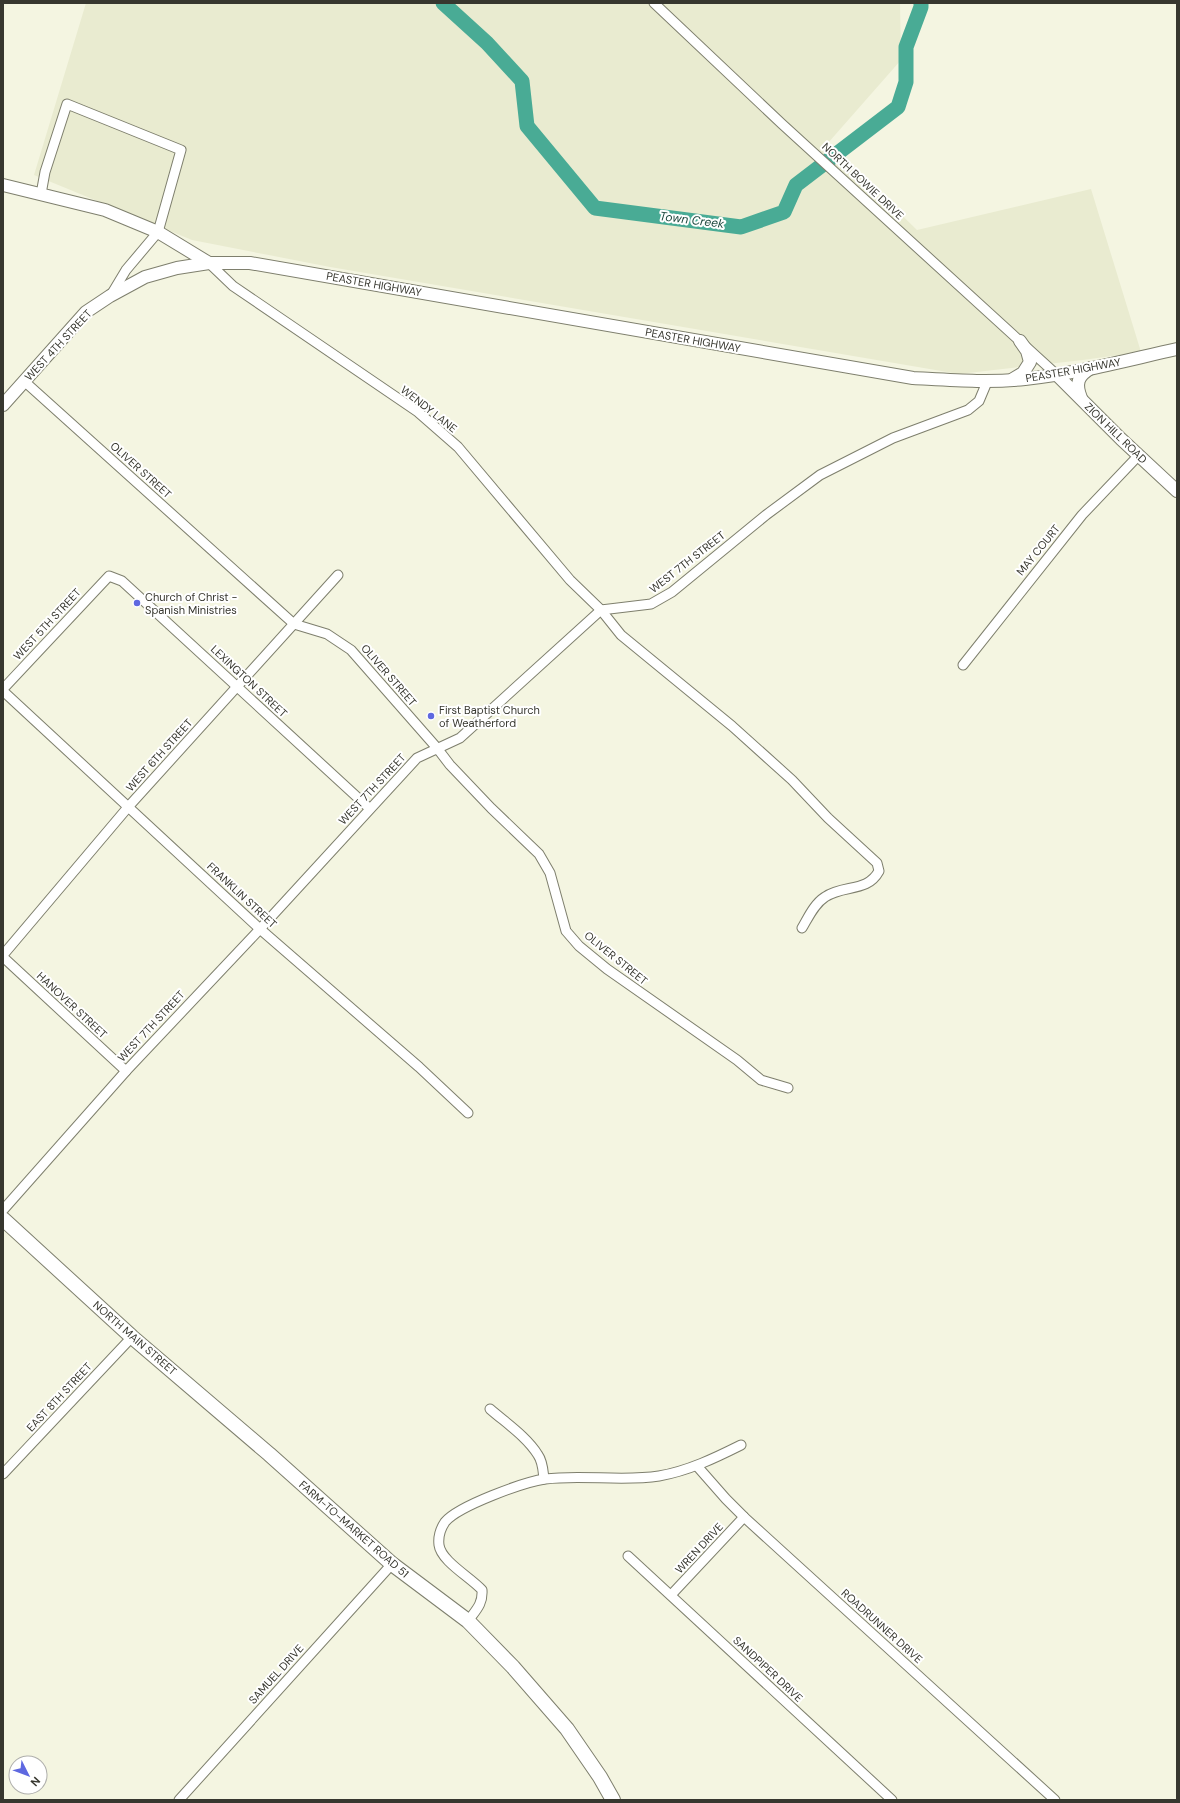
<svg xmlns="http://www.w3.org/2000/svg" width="1180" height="1803" viewBox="0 0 1180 1803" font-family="'DM Sans',sans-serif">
	<rect width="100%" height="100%" fill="#f4f5e1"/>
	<path fill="#e9ebd0" d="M86 3H900L901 60 828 143 917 230 1091 189 1141 352 1083 360 959 374 330 267 192 240 34 175Z"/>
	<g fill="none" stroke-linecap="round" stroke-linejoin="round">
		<path stroke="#49ab95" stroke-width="15" d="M443 3 487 43 522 81 527 126 595 208 741 227 784 212 796 185 898 107 906 82V47L921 7V3"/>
		<g stroke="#7e7f6d" stroke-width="11">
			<g id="street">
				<path d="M654 3 782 124 1057 375"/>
				<path d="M41 194 45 172 67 104 181 150 158 232 126 270 111 295"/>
				<path d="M209 263 233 286 418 412 458 447 570 580 601 610 621 635 732 726 792 780 828 818 877 863 879 871C867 893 844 884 825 897 814 904 808 918 802 928"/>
				<path d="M24 381 294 624 327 634 351 650 437 748 450 765 491 808 539 854 550 873 566 931 579 946 607 969 737 1060 761 1080 788 1088"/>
				<path d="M963 665 1082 515 1139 455"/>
				<path d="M3 689 109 576 122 581 369 808"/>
				<path d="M3 691 260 929 419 1067 468 1113"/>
				<path d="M3 955 129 806 338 575"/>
				<path d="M3 957 126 1071"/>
				<path d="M3 1210 126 1071 260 929 417 758 460 738 601 610 651 604 672 592 766 515 820 475 893 438 968 410 979 401 987 382"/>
				<path d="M490 1409C506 1423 527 1437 538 1455 543 1462 543 1471 544 1479"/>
				<path d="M697 1466 726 1499 744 1517 1055 1800"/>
				<path d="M3 1474 132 1337"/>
				<path d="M628 1556 892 1800"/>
				<path d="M671 1595 744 1517"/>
				<path d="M468 1621C476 1610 483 1604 482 1590 470 1577 441 1561 439 1545 438 1537 441 1528 445 1522 458 1506 524 1482 545 1479 583 1474 621 1482 659 1476 688 1471 715 1458 741 1445"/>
				<path d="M179 1800 392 1564"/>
			</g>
		</g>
		<g stroke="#7e7f6d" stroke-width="14">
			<g id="secondary">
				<path d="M3 185 105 210 158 232 209 263"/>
				<path d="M1057 375 1121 439 1177 491"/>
				<path d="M1013 379 1023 373 1030 362 1027 351 1020 341"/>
				<path d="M1081 398C1075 383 1078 376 1091 368"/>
				<path d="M3 405 86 312 110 296 145 277 177 268 209 263H250L913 378C951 380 988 383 1025 379 1076 374 1127 360 1177 349"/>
			</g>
		</g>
		<g stroke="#7e7f6d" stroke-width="16">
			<path id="primary" d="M3 1219 132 1337 269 1454 392 1564 468 1621 513 1667 567 1729 600 1777 613 1800"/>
		</g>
		<use href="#street" stroke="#fff" stroke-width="9"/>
		<use href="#secondary" stroke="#fff" stroke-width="12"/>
		<use href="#primary" stroke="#fff" stroke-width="14"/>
	</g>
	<g fill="#5e68e0" stroke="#fff" stroke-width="1.5">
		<circle cx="137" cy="603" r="4"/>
		<circle cx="431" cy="716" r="4"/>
	</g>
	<g text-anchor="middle" stroke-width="4" stroke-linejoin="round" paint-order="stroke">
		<g font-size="11" fill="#37372f" stroke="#fff">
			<text transform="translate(863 181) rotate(43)" y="4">NORTH BOWIE DRIVE</text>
			<text transform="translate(374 284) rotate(10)" y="4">PEASTER HIGHWAY</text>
			<text transform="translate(693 340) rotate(10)" y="4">PEASTER HIGHWAY</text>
			<text transform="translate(58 345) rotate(-47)" y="4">WEST 4TH STREET</text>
			<text transform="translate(1073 370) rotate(-10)" y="4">PEASTER HIGHWAY</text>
			<text transform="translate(429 409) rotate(38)" y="4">WENDY LANE</text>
			<text transform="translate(1116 433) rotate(44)" y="4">ZION HILL ROAD</text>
			<text transform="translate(141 470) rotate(42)" y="4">OLIVER STREET</text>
			<text transform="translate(1038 550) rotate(-51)" y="4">MAY COURT</text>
			<text transform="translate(687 562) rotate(-38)" y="4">WEST 7TH STREET</text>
			<text transform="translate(47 624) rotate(-47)" y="4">WEST 5TH STREET</text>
			<text transform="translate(389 675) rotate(49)" y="4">OLIVER STREET</text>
			<text transform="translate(249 681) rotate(43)" y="4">LEXINGTON STREET</text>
			<text transform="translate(159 755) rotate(-48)" y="4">WEST 6TH STREET</text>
			<text transform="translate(372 789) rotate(-47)" y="4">WEST 7TH STREET</text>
			<text transform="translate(242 895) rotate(43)" y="4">FRANKLIN STREET</text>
			<text transform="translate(616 958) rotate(39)" y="4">OLIVER STREET</text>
			<text transform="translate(72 1005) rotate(43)" y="4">HANOVER STREET</text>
			<text transform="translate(151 1026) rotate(-47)" y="4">WEST 7TH STREET</text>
			<text transform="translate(135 1338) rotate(41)" y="4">NORTH MAIN STREET</text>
			<text transform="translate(59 1397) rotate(-47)" y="4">EAST 8TH STREET</text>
			<text transform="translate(354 1529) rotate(41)" y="4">FARM-TO-MARKET ROAD 51</text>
			<text transform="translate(699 1548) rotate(-47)" y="4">WREN DRIVE</text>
			<text transform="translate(882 1626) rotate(42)" y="4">ROADRUNNER DRIVE</text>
			<text transform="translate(768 1669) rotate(43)" y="4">SANDPIPER DRIVE</text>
			<text transform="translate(276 1674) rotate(-48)" y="4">SAMUEL DRIVE</text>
		</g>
		<g font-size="11" fill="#37372f" stroke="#fff" text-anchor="start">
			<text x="145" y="601">Church of Christ -<tspan x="145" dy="13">Spanish Ministries</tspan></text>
			<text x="439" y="714">First Baptist Church<tspan x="439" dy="13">of Weatherford</tspan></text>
		</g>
		<g font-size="12" font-style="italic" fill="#1d483e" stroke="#fff">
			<text transform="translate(692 220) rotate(7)" y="4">Town Creek</text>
		</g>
	</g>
	<rect width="1180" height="1803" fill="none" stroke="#37372f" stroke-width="8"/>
	<g transform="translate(28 1775) rotate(132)"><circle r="19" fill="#ffffff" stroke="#afafac"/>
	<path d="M0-3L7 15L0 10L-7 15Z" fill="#5e68e0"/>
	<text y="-6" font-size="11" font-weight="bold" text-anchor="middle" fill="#37372f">N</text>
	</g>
</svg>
